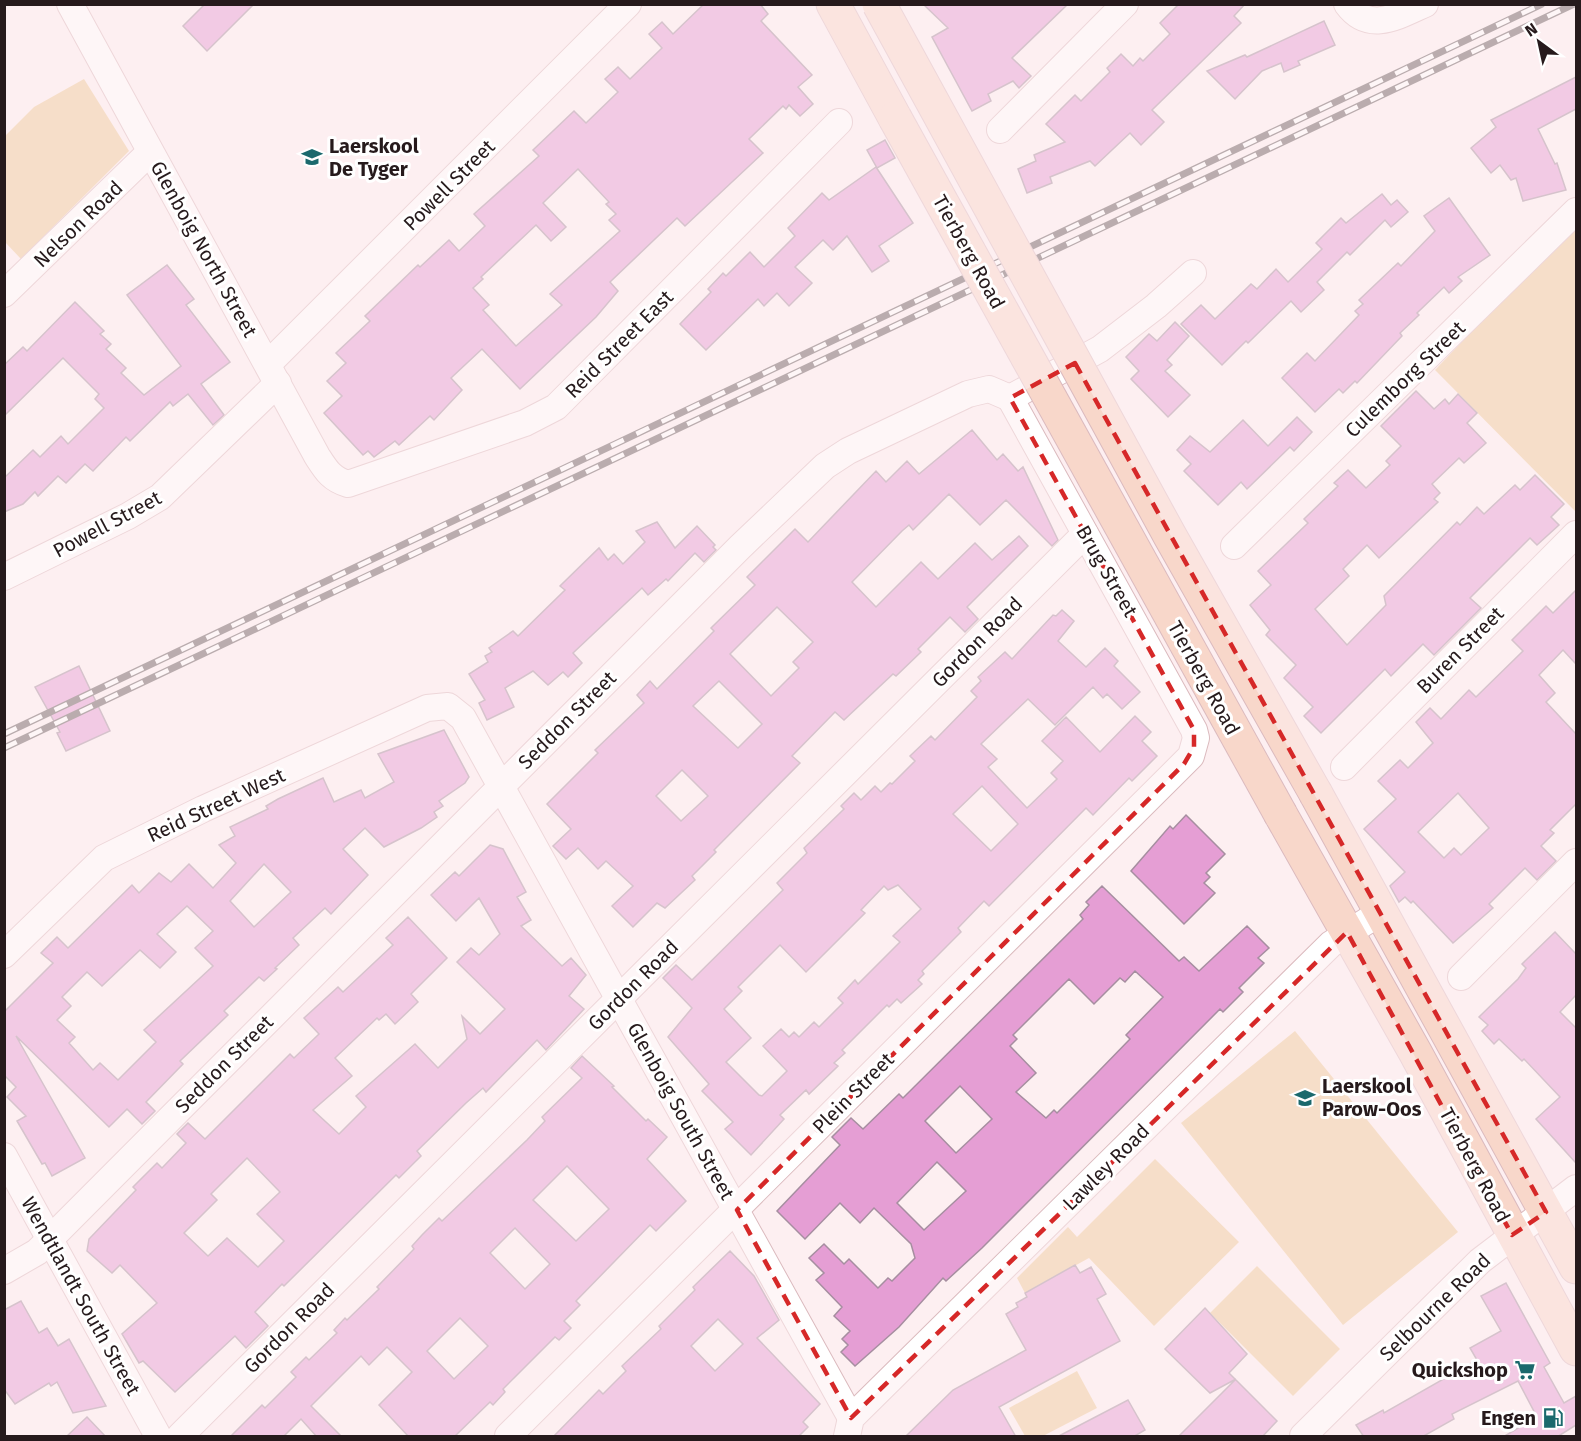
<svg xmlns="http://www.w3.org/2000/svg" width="1581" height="1441" viewBox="0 0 1581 1441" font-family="'Fira Sans',sans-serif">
	<rect width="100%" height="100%" fill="#fdeff1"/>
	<g fill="#eecb99">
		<path d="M84 79 129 151 21 259 5 242V136L34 107Z"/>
		<path d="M1576 222V512L1435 370Z"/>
		<path d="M1295 1031 1458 1232 1343 1325 1181 1123Z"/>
		<path d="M1155 1159 1239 1242 1154 1326 1089 1258 1025 1293 1017 1278 1068 1227 1077 1237Z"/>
		<path d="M1257 1266 1340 1349 1293 1396 1210 1313Z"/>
		<path d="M1077 1371 1097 1408 1043 1436H1025L1009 1408Z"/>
	</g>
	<g fill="#e59ed4" stroke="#a68ea0" stroke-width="1.5" fill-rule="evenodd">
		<path d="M205 4H254L207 51 183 26Z"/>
		<path d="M704 4H760L768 14 761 21 812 75 798 87 813 104 800 116 789 105 786 109 783 106 749 139 763 153 685 226 677 218 610 282 618 291 596 317 520 389 482 349 451 378 462 390 434 420 430 416 399 445 395 441 374 457 368 451 363 455 324 413 342 396 327 381 346 363 336 353 370 321 365 316 418 265 420 267 449 240 459 251 485 226 474 214 539 156 533 150 574 111 586 123 618 92 605 79 618 67 630 79 662 48 649 34 662 22 673 34ZM578 169 609 202 606 204 616 214 609 220 620 231 550 294 562 305 516 346 483 310 489 305 473 288 483 279 481 277 536 225 551 241 566 227 543 203Z"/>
		<path d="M923 4H1068L1012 58 1031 76 1019 88 1013 81 988 94 991 101 972 111 932 37 948 28Z"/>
		<path d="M1179 4H1245L1234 16 1241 23 1152 110 1164 122 1141 145 1130 133 1095 166 1090 161 1050 177 1052 183 1027 193 1018 169 1036 161 1034 155 1065 142 1046 124 1075 95 1081 101 1110 72 1107 68 1121 54 1133 66 1140 58 1143 61 1170 34 1160 23Z"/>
		<path d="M1324 21 1335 45 1298 61 1300 65 1284 72 1281 63 1262 71 1235 99 1207 71 1245 55 1247 57Z"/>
		<path d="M1576 77V109L1538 129 1555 164 1557 163 1566 190 1523 201 1516 178 1511 180 1500 165 1491 173 1471 148 1496 127 1491 120Z"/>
		<path d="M885 140 895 158 877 168 867 150Z"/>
		<path d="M876 167 913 223 879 246 889 261 872 272 847 236 833 250 823 240 795 267 812 283 789 306 777 293 764 306 758 299 706 350 680 324 711 292 708 289 723 273 726 276 750 252 764 267 795 236 788 228 822 193 829 200Z"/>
		<path d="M1382 194 1391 205 1397 200 1408 212 1391 227 1385 220 1350 255 1347 252 1317 282 1324 290 1301 312 1291 301 1248 343 1246 341 1222 365 1181 324 1201 305 1215 319 1251 284 1257 289 1276 269 1288 282 1322 249 1316 243 1341 218 1346 223Z"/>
		<path d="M1449 198 1490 255 1458 277 1462 281 1449 293 1444 287 1417 313 1419 315 1400 333 1402 336 1357 383 1355 381 1343 393 1339 389 1315 412 1282 378 1307 353 1315 361 1359 315 1355 311 1363 304 1359 300 1398 263 1401 266 1435 231 1424 216Z"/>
		<path d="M167 265 194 299 186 305 230 362 201 384 224 415 213 425 188 394 173 406 170 402 130 441 126 437 93 471 85 464 66 483 58 476 38 496 35 492 23 504 4 512V478L33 450 40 457 61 436 68 444 104 408 95 399 99 394 63 358 4 416V365L23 347 27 351 75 302 104 331 100 334 111 344 106 349 126 368 121 373 144 395 181 366 127 295Z"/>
		<path d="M1175 322 1189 336 1167 360 1172 365 1165 371 1190 395 1168 417 1131 379 1139 371 1126 357 1149 334 1157 341Z"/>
		<path d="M1416 391 1434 409 1445 399 1449 404 1458 394 1477 413 1467 423 1486 443 1464 463 1459 458 1432 484 1440 493 1434 499 1438 502 1379 558 1367 545 1343 569 1349 576 1315 609 1347 645 1386 605 1384 596 1457 522 1460 525 1477 507 1484 514 1515 485 1520 490 1535 475 1564 504 1551 517 1559 525 1537 545 1530 538 1470 598 1481 608 1434 655 1423 644 1391 676 1385 669 1321 733 1304 716 1313 707 1284 678 1296 665 1266 635 1270 630 1250 605 1271 585 1258 571 1308 523 1304 519 1338 486 1334 483 1348 470 1366 488 1390 465 1386 461 1401 446 1381 426Z"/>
		<path d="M1297 417 1312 432 1294 451 1290 447 1247 489 1241 482 1218 505 1184 471 1191 464 1177 450 1190 436 1210 452 1243 420 1268 446Z"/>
		<path d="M972 430 997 460 1003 454 1018 471 1023 467 1058 540 1052 546 1006 500 980 525 949 494 913 530 909 525 902 531 852 582 876 607 921 562 938 579 975 543 992 560 1019 536 1028 546 967 607 978 619 965 632 950 617 918 649 921 652 896 676 893 674 844 720 835 712 792 756 800 763 714 850 716 852 692 876 695 880 665 908 657 903 633 927 612 906 633 886 606 861 598 869 578 848 566 859 553 846 571 829 547 804 598 753 595 750 644 703 637 695 650 681 657 689 714 631 711 628 755 585 747 577 795 529 808 542 876 471 886 482 907 461 919 474ZM777 607 813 642 793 662 799 668 771 696 730 654ZM719 681 762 724 738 748 693 706ZM682 770 708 796 681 821 656 796Z"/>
		<path d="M657 522 675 548 697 526 715 545 713 547 716 550 704 562 695 553 668 581 666 579 648 595 642 588 573 653 582 663 568 677 563 672 548 685 533 671 505 688 514 707 487 720 479 703 485 700 469 674 488 662 485 656 492 652 489 648 513 631 518 636 565 590 560 586 599 548 608 560 614 554 623 564 645 542 636 531Z"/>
		<path d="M1576 590V664L1563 650 1539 675 1555 693 1546 702 1576 734V804L1550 830 1554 833 1541 846 1556 861 1537 880 1525 868 1489 904 1493 908 1453 943 1413 901 1411 903 1405 897 1399 902 1390 886 1405 872 1364 829 1396 799 1378 781 1400 760 1408 768 1433 743 1416 722 1430 708 1441 719 1469 690 1476 697 1523 651 1512 640 1546 606 1553 613ZM1458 793 1489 828 1461 855 1454 848 1444 858 1418 832Z"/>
		<path d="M1062 610 1074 621 1058 641 1086 667 1105 648 1118 661 1114 666 1140 692 1122 709 1107 694 1103 698 1093 687 1055 725 1028 699 981 744 997 759 988 767 1027 808 1057 779 1051 773 1063 761 1042 741 1066 717 1100 752 1135 716 1151 732 1142 741 1157 756 1132 781 1129 778 1093 815 1086 808 989 906 984 901 958 928 961 932 922 971 924 974 918 980 922 984 901 1003 897 999 889 1007 887 1005 842 1050 845 1053 834 1063 838 1066 809 1094 806 1090 780 1115 784 1119 751 1155 725 1129 733 1122 702 1091 709 1084 668 1037 692 1008 663 978 676 965 692 980 783 890 777 883 807 853 804 848 844 809 841 806 854 793 861 800 875 786 881 792 890 783 892 784 915 761 910 756 931 736 935 740 977 697 971 691 981 681 978 677 1005 652 1012 659 1053 615 1056 616ZM982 786 1018 824 991 851 953 814ZM898 885 921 909 893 936 900 942 858 984 855 980 838 998 843 1003 819 1027 814 1022 799 1037 794 1032 789 1037 781 1029 763 1046 787 1071 762 1096 759 1095 726 1062 751 1038 724 1009 742 991 738 987 780 945 806 972 865 913 861 910 884 886 888 890Z"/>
		<path d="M79 666 110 731 66 751 57 733 60 732 35 687Z"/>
		<path d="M444 730 469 777 465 783 439 801 443 806 434 812 437 817 421 828 384 847 365 828 343 849 368 875 331 914 325 908 293 938 299 945 275 968 277 969 264 981 259 977 224 1011 228 1015 180 1061 183 1064 146 1102 155 1111 142 1124 127 1109 109 1127 16 1036 85 1158 52 1176 45 1163 42 1164 17 1121 26 1116 7 1097 16 1087 4 1075V1012L53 963 41 953 57 937 68 948 132 885 139 893 159 873 171 882 189 864 213 888 236 863 219 845 235 836 230 827 268 809 266 806 278 799 323 778 334 802 361 790 365 798 394 782 378 754ZM264 864 291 892 254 927 230 901ZM187 906 213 931 195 948 213 966 144 1030 156 1042 118 1080 100 1063 93 1070 69 1043 75 1037 57 1020 71 1006 62 997 87 972 102 986 140 950 160 968 176 952 157 934Z"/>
		<path d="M1186 815 1225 854 1206 873 1210 877 1204 883 1215 893 1184 924 1131 871 1170 826 1173 829Z"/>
		<path d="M490 845 503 849 526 892 517 897 531 920 521 926 562 966 571 958 586 975 569 996 584 1009 546 1050 537 1040 486 1092 483 1088 466 1103 417 1151 421 1156 399 1178 396 1175 284 1286 282 1284 255 1312 268 1326 246 1348 235 1336 175 1392 143 1361 139 1363 122 1334 157 1303 120 1265 112 1273 87 1251 89 1239 136 1190 133 1187 157 1163 162 1168 186 1143 177 1134 188 1123 205 1139 290 1054 294 1058 319 1034 304 1018 338 987 343 992 393 945 386 938 408 917 447 958 411 994 418 1002 395 1024 386 1014 379 1020 377 1018 335 1058 352 1076 313 1110 339 1134 366 1107 356 1096 415 1044 438 1068 467 1039 462 1016 480 1034 505 1009 457 962 471 948 479 955 500 934 479 898 456 921 431 895 455 872 459 876ZM247 1158 280 1192 257 1214 284 1241 258 1267 227 1238 208 1256 184 1233 217 1200 211 1194Z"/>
		<path d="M1102 886 1179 961 1184 957 1199 971 1247 926 1269 948 1258 958 1264 963 1239 988 1243 992 1223 1012 1220 1009 982 1248 946 1281 943 1278 899 1327 855 1366 841 1352 848 1345 842 1339 850 1331 834 1316 842 1307 816 1280 824 1273 809 1258 824 1244 844 1264 849 1259 878 1288 888 1278 892 1281 915 1258 911 1244 874 1208 860 1223 840 1203 805 1239 777 1211 840 1145 832 1137 851 1118 863 1129 899 1094 903 1098 1083 919 1080 915 1089 905 1086 902ZM1135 971 1163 997 1126 1035 1130 1039 1095 1075 1057 1113 1054 1110 1046 1118 1016 1092 1036 1073 1010 1046 1017 1039 1013 1035 1069 979 1094 1004 1120 978 1125 982ZM960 1086 992 1119 956 1153 925 1121ZM937 1162 966 1191 924 1230 897 1203Z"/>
		<path d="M1555 932 1576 954V995L1560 1012 1576 1028V1163L1536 1119 1560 1097 1524 1059 1522 1061 1499 1039 1494 1044 1482 1031 1488 1025 1479 1017 1518 979 1526 968 1522 964Z"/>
		<path d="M582 1056 614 1086 612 1087 646 1121 648 1119 667 1137 647 1159 686 1201 656 1231 650 1225 576 1301 580 1305 564 1321 571 1328 559 1340 555 1337 503 1389 505 1392 493 1405 490 1402 454 1437H409L379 1405 412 1372 387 1347 369 1365 361 1356 311 1406 342 1437H317L301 1419 283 1437H230L262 1405 265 1408 296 1377 291 1372 306 1357 309 1360 337 1333 334 1330 345 1318 347 1320 379 1289 377 1287 414 1249 412 1246 422 1235 439 1218 442 1221 527 1140 545 1121 542 1117 582 1078 571 1068ZM567 1166 609 1209 576 1241 533 1200ZM515 1228 550 1264 525 1289 490 1253ZM460 1318 488 1346 454 1379 427 1351Z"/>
		<path d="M730 1251 754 1276 779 1320 757 1338 820 1404 803 1422 808 1427 798 1437H553L599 1390 603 1394 626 1371 622 1366 661 1329 659 1326 695 1290 693 1287ZM718 1319 743 1344 715 1371 691 1346Z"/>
		<path d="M1075 1265 1080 1273 1091 1267 1106 1294 1097 1299 1120 1341 999 1407 1016 1437H905L953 1390 1026 1350 1006 1314 1018 1307 1016 1303 1027 1297 1025 1293Z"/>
		<path d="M1506 1283 1550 1363 1544 1367 1564 1403 1576 1396V1425L1557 1437H1503L1537 1417 1518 1381 1452 1414 1454 1419 1422 1437H1364L1356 1425 1383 1410 1384 1413 1477 1360 1470 1348 1501 1331 1481 1296Z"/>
		<path d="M21 1301 39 1333 47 1328 58 1346 69 1339 106 1406 73 1413 57 1382 51 1386 49 1383 15 1404 4 1389V1310Z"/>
		<path d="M1205 1308 1247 1354 1229 1373 1277 1421 1262 1437H1178L1236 1379 1210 1393 1165 1349Z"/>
		<path d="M1128 1400 1145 1430 1133 1437H1057Z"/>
		<path d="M87 1417 106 1437H66Z"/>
	</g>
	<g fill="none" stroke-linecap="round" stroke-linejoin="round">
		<g stroke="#dbbabe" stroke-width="28">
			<g id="minor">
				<path d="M70 4 317 456C326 470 331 479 348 484L525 423 556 407 839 122"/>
				<path d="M1347 4C1369 34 1398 16 1425 4"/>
				<path d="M1000 130 1125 4"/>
				<path d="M4 294 150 152"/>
				<path d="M268 364 628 4"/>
				<path d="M1010 398 1100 349 1156 306 1193 273"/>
				<path d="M1234 546 1576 211"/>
				<path d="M4 577 128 516 160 497 278 383"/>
				<path d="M1344 767 1576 534"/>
				<path d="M4 955 104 858 203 809 427 708 448 706 463 718 851 1418"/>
				<path d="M1461 977 1576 862"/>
				<path d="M4 1156 158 1436"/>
				<path d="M4 1271 37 1252 50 1239 740 547 825 466 848 451 968 394 989 389 1010 398"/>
				<path d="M180 1436 1085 534"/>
				<path d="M508 1436 1191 756 1196 738 1194 730 1010 398"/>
				<path d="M847 1436 851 1418 1331 944 1381 912"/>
				<path d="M1303 1436 1480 1261 1576 1188"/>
			</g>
		</g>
		<g stroke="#dbbabe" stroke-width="35">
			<g id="secondary">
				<path d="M833 4 895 118"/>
				<path d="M1316 794 1576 1267"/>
				<path d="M1281 815 1415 1052 1576 1349"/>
			</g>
		</g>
		<use href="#minor" stroke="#fff" stroke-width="26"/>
		<use href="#secondary" stroke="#f8d7ca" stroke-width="33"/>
		<g stroke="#685c5e" stroke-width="7">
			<g id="rail">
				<path d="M4 734 1542 4"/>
				<path d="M4 748 1574 4"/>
			</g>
		</g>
		<use href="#rail" stroke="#fff" stroke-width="4.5" stroke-dasharray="14" stroke-linecap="butt"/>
		<g stroke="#dbbabe" stroke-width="35" stroke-linecap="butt">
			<g id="secondary-bridge">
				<path d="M879 4 1170 536 1316 794"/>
				<path d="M895 118 1281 815"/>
			</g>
		</g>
		<use href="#secondary-bridge" stroke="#f8d7ca" stroke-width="33"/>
	</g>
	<path d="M0 0H1581V1441H0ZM1075 363 1546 1212 1512 1235 1347 932 851 1418 737 1210 1184 764 1194 747V730L1010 398Z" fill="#fdeff1" fill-opacity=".55" fill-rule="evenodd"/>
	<path fill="none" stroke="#d62828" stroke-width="4.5" stroke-dasharray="12 8" stroke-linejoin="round" d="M1075 363 1546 1212 1512 1235 1347 932 851 1418 737 1210 1184 764 1194 747V730L1010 398Z"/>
	<defs>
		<g id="school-bare" transform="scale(1.62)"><path d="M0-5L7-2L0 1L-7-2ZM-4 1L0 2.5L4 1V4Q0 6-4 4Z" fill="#1b696d" stroke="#fff" stroke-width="2.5" paint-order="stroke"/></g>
		<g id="supermarket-bare" transform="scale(1.62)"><path d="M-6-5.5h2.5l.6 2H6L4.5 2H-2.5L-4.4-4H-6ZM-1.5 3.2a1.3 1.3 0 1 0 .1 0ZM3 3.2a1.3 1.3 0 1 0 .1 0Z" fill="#1b696d" stroke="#fff" stroke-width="2.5" paint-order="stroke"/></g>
		<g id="fuel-bare" transform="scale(1.62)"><path d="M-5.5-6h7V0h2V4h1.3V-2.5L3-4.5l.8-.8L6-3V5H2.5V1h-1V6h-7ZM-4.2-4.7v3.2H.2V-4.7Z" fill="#1b696d" stroke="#fff" stroke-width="2.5" paint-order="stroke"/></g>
	</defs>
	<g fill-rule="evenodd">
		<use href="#school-bare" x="312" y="157"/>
		<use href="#school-bare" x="1305" y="1098"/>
		<use href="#supermarket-bare" x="1525" y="1370"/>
		<use href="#fuel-bare" x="1553" y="1418"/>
	</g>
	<g text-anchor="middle" stroke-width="6" stroke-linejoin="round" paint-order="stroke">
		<g font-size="20" font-weight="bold" fill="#261a1c" stroke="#fff" text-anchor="start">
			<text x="329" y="153">Laerskool<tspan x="329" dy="23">De Tyger</tspan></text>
			<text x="1322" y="1093">Laerskool<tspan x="1322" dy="23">Parow-Oos</tspan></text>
			<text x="1508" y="1377" text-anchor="end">Quickshop</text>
			<text x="1536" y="1425" text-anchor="end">Engen</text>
		</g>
		<g font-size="20" fill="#261a1c" stroke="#fff">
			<text transform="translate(449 185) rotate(-45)" y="7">Powell Street</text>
			<text transform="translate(78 224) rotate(-44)" y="7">Nelson Road</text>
			<text transform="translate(204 249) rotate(61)" y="7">Glenboig North Street</text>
			<text transform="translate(969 252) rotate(61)" y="7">Tierberg Road</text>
			<text transform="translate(619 344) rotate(-45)" y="7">Reid Street East</text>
			<text transform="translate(1405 379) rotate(-44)" y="7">Culemborg Street</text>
			<text transform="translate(107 524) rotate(-28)" y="7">Powell Street</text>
			<text transform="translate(1107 571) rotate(60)" y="7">Brug Street</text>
			<text transform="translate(977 642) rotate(-45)" y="7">Gordon Road</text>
			<text transform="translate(1460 650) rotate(-45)" y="7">Buren Street</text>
			<text transform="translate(1204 678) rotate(61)" y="7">Tierberg Road</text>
			<text transform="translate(567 720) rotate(-45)" y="7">Seddon Street</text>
			<text transform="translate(216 805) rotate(-25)" y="7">Reid Street West</text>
			<text transform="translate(633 985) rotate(-45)" y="7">Gordon Road</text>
			<text transform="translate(224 1064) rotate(-45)" y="7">Seddon Street</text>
			<text transform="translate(853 1093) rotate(-45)" y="7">Plein Street</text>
			<text transform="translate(681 1111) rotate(61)" y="7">Glenboig South Street</text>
			<text transform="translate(1475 1165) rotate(62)" y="7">Tierberg Road</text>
			<text transform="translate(1106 1167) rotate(-45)" y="7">Lawley Road</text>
			<text transform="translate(81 1296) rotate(61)" y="7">Wendtlandt South Street</text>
			<text transform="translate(1435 1307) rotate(-44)" y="7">Selbourne Road</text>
			<text transform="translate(289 1328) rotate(-45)" y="7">Gordon Road</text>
		</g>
	</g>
	<rect width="1581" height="1441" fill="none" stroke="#261a1c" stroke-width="12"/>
	<g transform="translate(1539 42) rotate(327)" stroke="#ffffff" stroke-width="4.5" paint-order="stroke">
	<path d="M0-4.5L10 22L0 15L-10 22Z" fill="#261a1c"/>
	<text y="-9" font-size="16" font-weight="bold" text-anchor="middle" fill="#261a1c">N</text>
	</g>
</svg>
